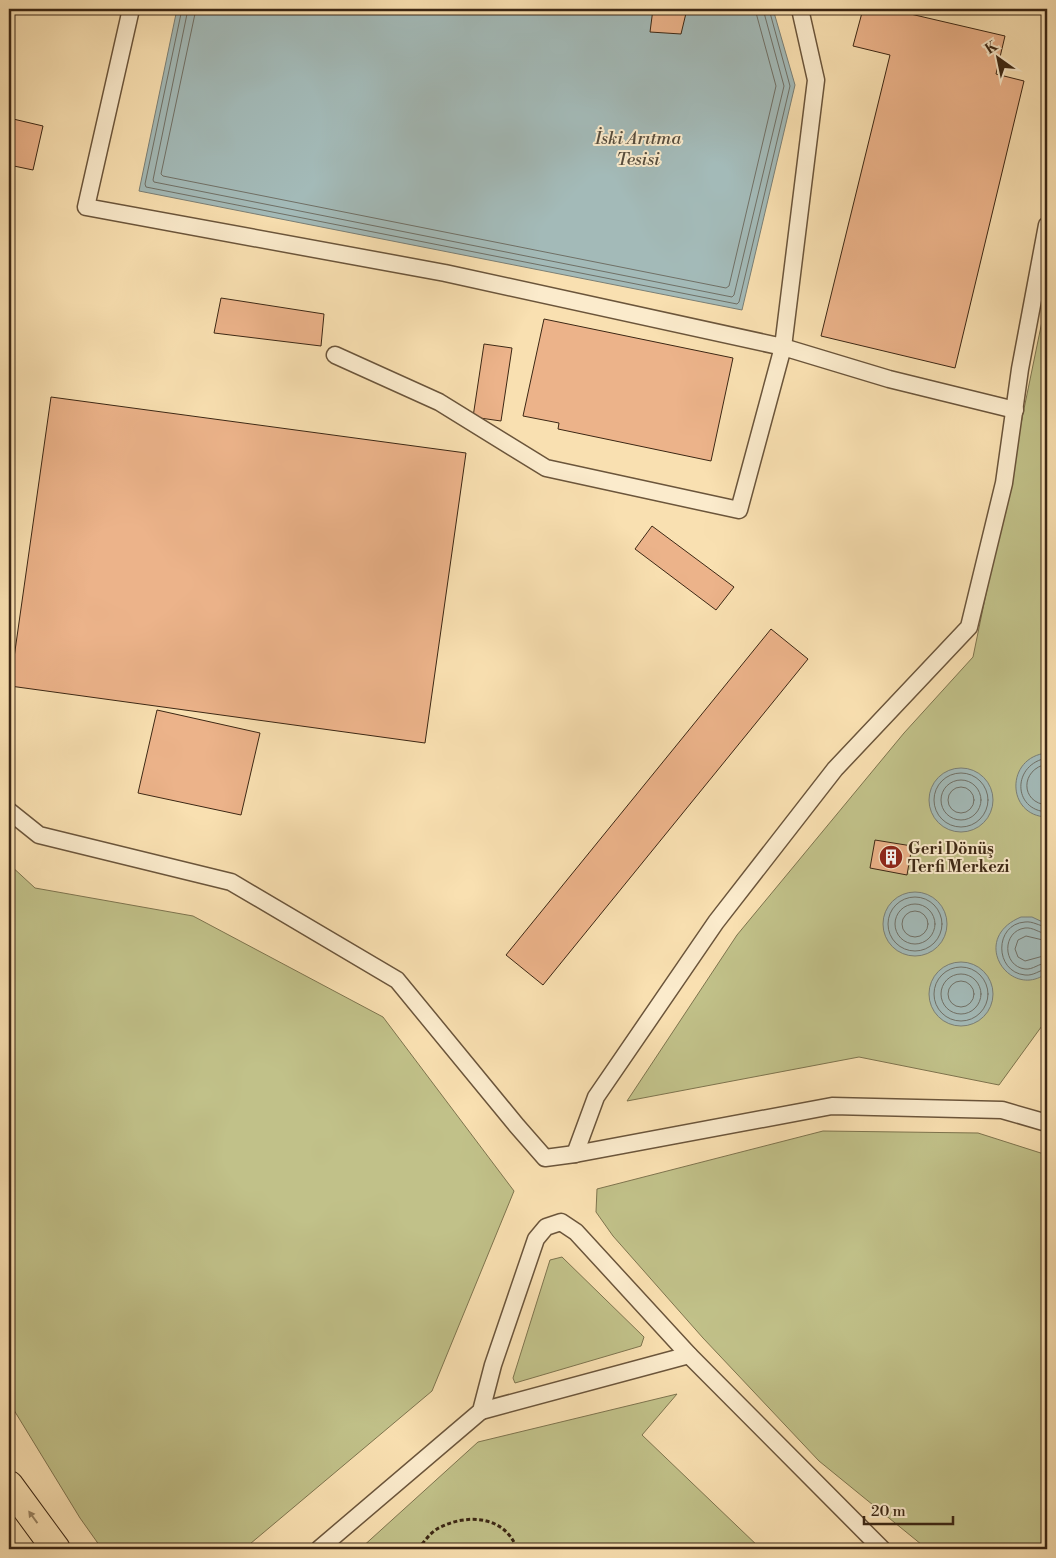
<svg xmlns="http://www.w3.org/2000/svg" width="1056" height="1558" viewBox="0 0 1056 1558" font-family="'Libre Bodoni',serif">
	<rect width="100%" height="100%" fill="#f9e0b1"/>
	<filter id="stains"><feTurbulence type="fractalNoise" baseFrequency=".004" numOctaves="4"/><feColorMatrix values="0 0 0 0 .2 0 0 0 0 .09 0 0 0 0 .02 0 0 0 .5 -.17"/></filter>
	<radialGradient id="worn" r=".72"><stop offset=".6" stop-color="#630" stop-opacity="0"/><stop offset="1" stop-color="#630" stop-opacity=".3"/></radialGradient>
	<g fill="#c1c189" stroke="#7e744e">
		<path d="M1047 297V1019L999 1085 859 1057 627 1101 737 935 904 733 973 657Z"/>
		<path d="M9 864 35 888 193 916 383 1017 514 1191 432 1391 244 1549H102L80 1518 9 1402Z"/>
		<path d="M823 1131 978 1133 1047 1155V1549H927L819 1461 703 1338 613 1236 596 1212 597 1189Z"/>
		<path d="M562 1257 644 1337 641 1346 515 1383 513 1378 550 1260Z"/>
		<path d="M677 1394 642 1435 761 1549H360L478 1442Z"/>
	</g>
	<g fill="#a3bab8" stroke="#7a7f76">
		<path d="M177 9H773L795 85 742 310 139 191Z"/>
		<path d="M1047 753V817C1006 816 1005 757 1047 753Z"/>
		<circle cx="961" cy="800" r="32"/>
		<circle cx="915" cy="924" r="32"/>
		<path d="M1021 917H1032L1047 924V973C1010 1001 968 939 1021 917Z"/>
		<circle cx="961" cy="994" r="32"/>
	</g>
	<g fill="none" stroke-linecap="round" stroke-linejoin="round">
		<g stroke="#707066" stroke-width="1">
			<path d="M182 9 145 184 146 187 737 304 739 302 790 86 769 9"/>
			<path d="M188 9 153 180 154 182 732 297 734 295 784 86 763 9"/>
			<path d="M196 9 161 174 163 176 726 288 729 286 776 86 755 9"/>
			<path d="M1047 758C1012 764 1012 810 1047 812"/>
			<path d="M1047 764C1020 769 1020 803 1047 805"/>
			<circle cx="961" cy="800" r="27"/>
			<circle cx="961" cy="800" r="20"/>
			<circle cx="961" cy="800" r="13"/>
			<circle cx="915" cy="924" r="27"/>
			<circle cx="915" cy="924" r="20"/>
			<circle cx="915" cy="924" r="13"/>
			<path d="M1047 927C1039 926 1033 921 1025 922 994 924 994 972 1025 975 1034 976 1039 970 1047 969"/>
			<path d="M1047 934C1039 933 1033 927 1025 928 1002 931 1002 966 1025 969 1033 970 1039 963 1047 963"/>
			<path d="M1047 941 1026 936 1018 940 1015 949 1018 957 1025 961 1047 955"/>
			<circle cx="961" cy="994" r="27"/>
			<circle cx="961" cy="994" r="20"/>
			<circle cx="961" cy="994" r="13"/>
		</g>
	</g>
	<g fill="#ecb38a" stroke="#3c2714">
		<path d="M653 9H687L681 34 650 32Z"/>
		<path d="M863 9H889L1005 36 996 74 1024 81 955 368 821 336 890 55 853 46Z"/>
		<path d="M9 118 43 126 33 170 9 165Z"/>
		<path d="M221 298 324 314 321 346 214 333Z"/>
		<path d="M544 319 733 358 711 461 558 429 559 423 523 416Z"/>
		<path d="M484 344 512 348 501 421 473 417Z"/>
		<path d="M51 397 466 453 425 743 10 686Z"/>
		<path d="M652 526 734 587 716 610 635 549Z"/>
		<path d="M771 629 808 659 543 985 506 955Z"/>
		<path d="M157 710 260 733 241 815 138 793Z"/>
		<path d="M875 840 912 846 907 875 870 868Z"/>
	</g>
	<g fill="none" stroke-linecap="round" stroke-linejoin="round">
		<g stroke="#6b553b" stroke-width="19">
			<g id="lane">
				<path d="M131 9 86 207 445 273 783 347 816 80 800 9"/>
				<path d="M335 355 439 402 546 468 739 510 783 347 889 379 1015 410"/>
				<path d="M9 811 39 835 231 882 397 980 517 1126 545 1158 575 1154 832 1106 1002 1110 1047 1123"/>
				<path d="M575 1154 596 1097 716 922 835 769 969 627 1004 483 1020 369 1047 225"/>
				<path d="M481 1411 689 1355"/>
				<path d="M319 1549 481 1411 493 1365 536 1239 546 1227 561 1222 576 1232 689 1355 882 1549"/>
			</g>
		</g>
		<g stroke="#3c2714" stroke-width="30">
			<path id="highway" d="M9 1485 56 1549"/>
		</g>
		<path stroke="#3c2714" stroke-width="3" stroke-dasharray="4 2.5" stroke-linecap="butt" d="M418 1549C423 1543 430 1533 437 1529 465 1513 505 1515 517 1549"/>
		<use href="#lane" stroke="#fbebcc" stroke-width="16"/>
		<use href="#highway" stroke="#f9e0b1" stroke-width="28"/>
	</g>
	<defs><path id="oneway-solid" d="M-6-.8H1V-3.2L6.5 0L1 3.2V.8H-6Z" transform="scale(1.25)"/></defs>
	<use fill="#9a8462" href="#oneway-solid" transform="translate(33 1517) rotate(-126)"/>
	<defs>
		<g id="building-disc" transform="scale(1.25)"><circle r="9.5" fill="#8f2418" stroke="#fbebcc"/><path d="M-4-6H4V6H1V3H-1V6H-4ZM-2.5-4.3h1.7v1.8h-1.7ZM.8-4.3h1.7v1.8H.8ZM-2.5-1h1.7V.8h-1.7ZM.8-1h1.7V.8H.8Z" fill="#fff"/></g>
	</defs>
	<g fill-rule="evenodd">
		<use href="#building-disc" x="891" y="857"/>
	</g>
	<g text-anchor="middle" stroke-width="4" stroke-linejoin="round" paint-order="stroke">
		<g font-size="16" font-weight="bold" fill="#3c2714" stroke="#fbebcc" text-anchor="start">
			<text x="908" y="854">Geri Dönüş<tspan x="908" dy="18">Terfi Merkezi</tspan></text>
		</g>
		<g font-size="18" font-style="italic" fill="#564c3d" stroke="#fbebcc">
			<text x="638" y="144">İski Arıtma<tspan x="638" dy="21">Tesisi</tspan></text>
		</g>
	</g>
	<rect width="1056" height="1558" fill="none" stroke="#f9e0b1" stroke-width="30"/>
	<rect x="10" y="10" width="1036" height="1538" fill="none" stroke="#3c2714" stroke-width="2.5"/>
	<rect x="15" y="15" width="1026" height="1528" fill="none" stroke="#3c2714"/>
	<g transform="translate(998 58) rotate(327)" stroke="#fbebcc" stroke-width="4" paint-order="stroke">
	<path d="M0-4L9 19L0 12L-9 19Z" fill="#3c2714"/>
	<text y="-8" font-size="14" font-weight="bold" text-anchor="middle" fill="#3c2714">K</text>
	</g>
	<path d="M864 1516v8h89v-8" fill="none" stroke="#3c2714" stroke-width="2.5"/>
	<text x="871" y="1516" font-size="15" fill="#3c2714" stroke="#fbebcc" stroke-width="4" paint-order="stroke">20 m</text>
	<rect width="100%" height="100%" filter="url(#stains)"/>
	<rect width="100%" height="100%" fill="url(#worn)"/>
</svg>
